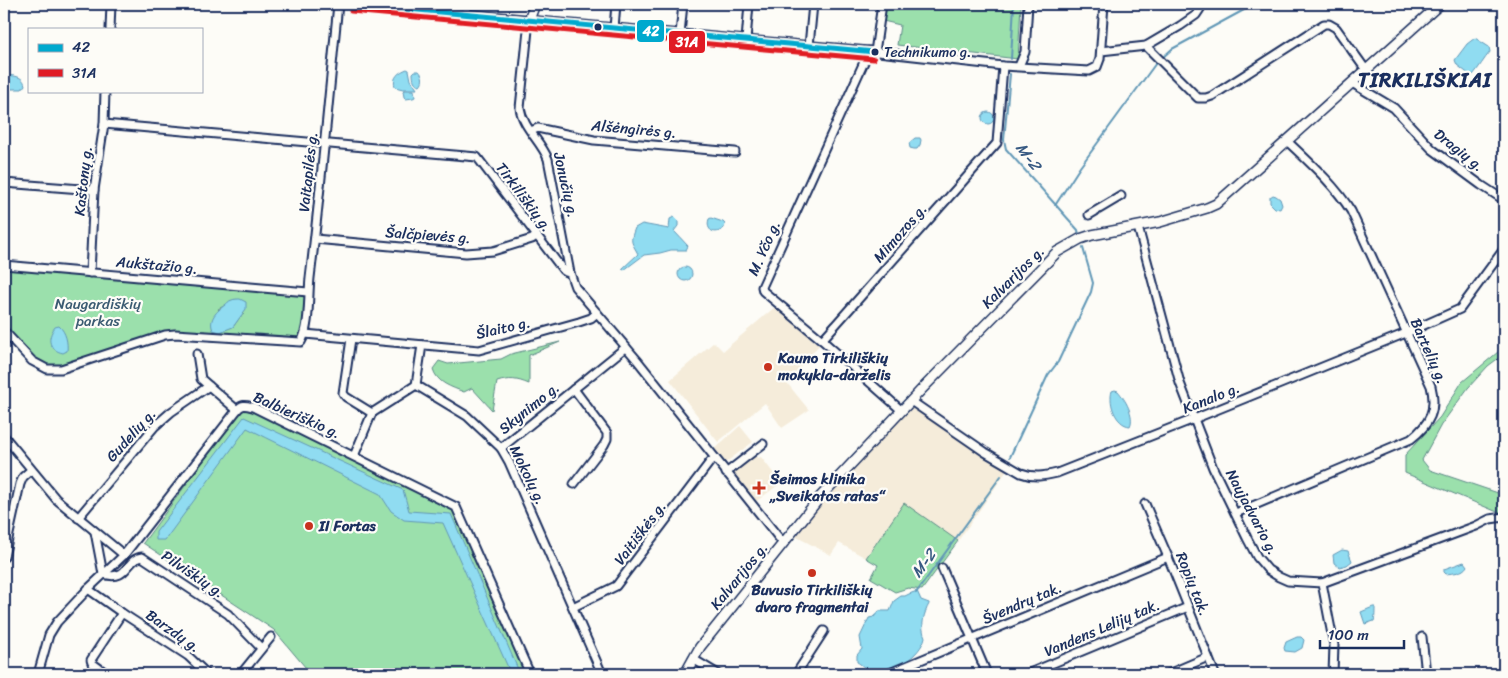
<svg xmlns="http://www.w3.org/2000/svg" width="1508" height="678" viewBox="0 0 1508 678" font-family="Sriracha,sans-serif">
	<rect width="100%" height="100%" fill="#fdfcf7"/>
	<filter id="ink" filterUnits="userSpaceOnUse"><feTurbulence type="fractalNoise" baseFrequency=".02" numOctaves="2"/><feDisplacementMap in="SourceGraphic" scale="10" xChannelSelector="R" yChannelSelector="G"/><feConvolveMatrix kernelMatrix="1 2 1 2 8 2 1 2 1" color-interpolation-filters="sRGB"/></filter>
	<g filter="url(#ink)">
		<g fill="#f5ecda">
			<path d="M775 307 819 345 787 383 809 410 782 428 765 403 718 442 670 380 714 342 723 351Z"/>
			<path d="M915 407 995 463 1008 469 958 541 904 504 866 558 839 543 831 555 793 535 908 409Z"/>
			<path d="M740 426 753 442 725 463 713 450Z"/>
			<path d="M756 456 758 458 761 457 781 483 754 503 732 473Z"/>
		</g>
		<g fill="#9be0ac" stroke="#5b8885" fill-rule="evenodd">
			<path d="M885 4H1021L1018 59 897 45 900 25 883 21Z"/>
			<path d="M4 267 300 295 304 296 306 299 303 335 300 339 293 340 172 331 60 365H45L39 361 4 327ZM226 305 244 314 240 317 233 327 218 309Z"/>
			<path d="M560 342 529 355V384C517 379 510 378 497 382L492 410 472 388 464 392C451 387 437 383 433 369L439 361 448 364 501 359 511 354Z"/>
			<path d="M1504 347V354L1488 366 1468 388 1441 425 1422 460 1430 470 1504 495V513L1495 511 1405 473V455L1440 417 1462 382Z"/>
			<path d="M249 409 454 509 526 674H311L274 630 143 543 238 414 243 410Z"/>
			<path d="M904 503 958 541 922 590 908 588 895 592 871 578 878 565 866 558Z"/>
		</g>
		<g fill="#90dcf1" stroke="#6197b6">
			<path d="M1475 38 1489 47 1490 52C1484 59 1479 68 1473 75H1470L1457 65 1455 60 1467 44Z"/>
			<path d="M407 69 409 70 411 80 417 89H403L395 87C392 77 399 72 407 69Z"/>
			<path d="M415 71H419C423 75 424 81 420 85 414 84 413 79 413 73Z"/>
			<path d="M4 75C13 76 23 75 25 85L22 89H4Z"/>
			<path d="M404 90H414L415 97 413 98 406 99 404 97 403 91Z"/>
			<circle cx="988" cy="118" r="6"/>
			<path d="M915 138H920L921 140 920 145 917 149H914L910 148 909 143Z"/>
			<path d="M1273 195 1276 196 1280 199 1282 205 1280 209 1275 208 1270 203V197Z"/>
			<path d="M674 217 678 221V226L674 231 688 246 686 250H671L660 253 644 255 624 270 622 269 638 254C632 242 629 243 635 228L642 224 669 229 670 219Z"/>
			<path d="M711 218 723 222 725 224 724 228C716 236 705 231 709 219Z"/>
			<circle cx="685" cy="274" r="7"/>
			<path d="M240 299 246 302V309L233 327 220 332 213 330C208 319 217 311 225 305 228 303 228 301 232 300 234 299 238 299 240 299Z"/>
			<path d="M59 326C66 332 68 343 67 351L63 353C49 350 46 339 55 327Z"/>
			<path d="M1115 390 1118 391C1125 399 1135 416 1130 426 1116 425 1108 403 1112 391Z"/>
			<path d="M244 417 403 490 409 511 451 514 520 674H511L443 523 404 520 391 511 380 494 247 428 165 540H156V532Z"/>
			<path d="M1342 550 1348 551 1352 561 1347 565 1339 567 1334 563 1333 555Z"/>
			<path d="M1464 562 1467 566C1463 573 1453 573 1446 574L1444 572V569Z"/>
			<path d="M917 591 921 600 929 603V604C924 613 920 627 925 637 921 656 892 674 873 672 866 671 863 665 857 662V655L862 649 860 637 869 618 874 617 879 611H890L894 601 901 596H905L909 594Z"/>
			<path d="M1373 607H1375C1375 610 1375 619 1374 621L1365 624 1361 612Z"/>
			<path d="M1297 637H1301L1304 640 1302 648 1295 652 1285 651 1284 648 1286 642Z"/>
		</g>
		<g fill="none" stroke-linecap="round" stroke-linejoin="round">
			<g stroke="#6197b6" stroke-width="2">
				<path d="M1162 58 1172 49 1255 4"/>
				<path d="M1011 59 1014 4"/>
				<path d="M1010 74 1004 140 1006 149 1078 230 1079 235"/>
				<path d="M1056 204 1080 167 1156 63"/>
				<path d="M1010 457 1048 375 1058 362 1091 292 1093 283 1083 248"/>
				<path d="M916 593 1001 476"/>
			</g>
			<g stroke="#1b2f5e" stroke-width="11">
				<g id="minor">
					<path d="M467 15V4"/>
					<path d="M614 28 616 4"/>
					<path d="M110 29 111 4"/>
					<path d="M680 34 683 4"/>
					<path d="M746 40 749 4"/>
					<path d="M809 46 813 4"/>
					<path d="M1146 46 1198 98H1206L1212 96 1324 24H1329L1336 28 1366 70"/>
					<path d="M869 51 762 287 763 291 822 340 901 410"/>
					<path d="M1101 51 1146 46 1180 26 1196 15 1200 9 1201 4"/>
					<path d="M875 52 882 4"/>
					<path d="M1019 66 1025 52 1028 4"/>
					<path d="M1352 83 1394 108 1432 149 1481 185 1504 200"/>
					<path d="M104 124 477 157 563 270 566 272 570 273"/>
					<path d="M531 131 538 128 542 129 594 140 735 152"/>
					<path d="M4 183 94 190"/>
					<path d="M1089 215 1121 196"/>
					<path d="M1138 227 1180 383 1213 468 1247 538 1257 557 1268 570 1279 577 1288 581 1322 583 1476 526 1490 519 1504 517"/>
					<path d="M315 239 466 253 493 251 532 239 536 236"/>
					<path d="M4 265 308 292"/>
					<path d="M90 273 94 190 104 124 105 91"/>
					<path d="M4 331 32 361 47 369H61L165 335 175 334 301 342C310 327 308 296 310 278 321 187 329 95 338 4"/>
					<path d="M305 334 479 350 579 322 591 318 597 313"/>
					<path d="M351 339 343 393 346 397 372 413 416 385 467 416 501 448 509 462 602 674"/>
					<path d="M822 340 997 143 1003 66"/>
					<path d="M197 354 201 379 209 386"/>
					<path d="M416 385 422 345"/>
					<path d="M911 401 985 452 1021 473C1034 478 1044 476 1057 473L1194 419 1406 333 1460 309 1504 249"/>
					<path d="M4 436 56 499 124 555"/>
					<path d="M501 448 626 347"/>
					<path d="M354 456 372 413"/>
					<path d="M726 473 763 444"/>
					<path d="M574 484 604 445 607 439V433L574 389"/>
					<path d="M1145 504 1168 557 1215 674"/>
					<path d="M1236 513 1411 439C1430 424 1437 410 1431 386L1351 211C1334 184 1310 163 1287 141"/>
					<path d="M78 518 155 426 171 412 209 386 237 410"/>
					<path d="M95 532 103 574C129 582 125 559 142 557L228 614 261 648"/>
					<path d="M783 543 637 360 575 287 570 273 548 159C541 141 523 128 520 108L529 20 869 51 1003 66 1089 71 1097 67 1100 59 1104 4"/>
					<path d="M4 557 20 484 23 477 31 470"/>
					<path d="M942 568 987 674"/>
					<path d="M1322 583 1334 645 1333 674"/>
					<path d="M88 589 122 613 188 656 207 674"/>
					<path d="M573 607 616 586 710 462 715 458"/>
					<path d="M1422 637 1426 674"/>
					<path d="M693 659 718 674"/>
					<path d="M38 674 49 635 57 622 88 589 124 555 237 410C242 404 245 405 253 407L456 507 530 674"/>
					<path d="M107 674 92 663 91 660 122 613"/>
					<path d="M241 674 271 637"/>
					<path d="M796 674 824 631"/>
					<path d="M887 674 1168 557"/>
					<path d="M1027 674 1188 607"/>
					<path d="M1168 674 1208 657"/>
				</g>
			</g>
			<g stroke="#1b2f5e" stroke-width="12">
				<path id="tertiary" d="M352 4 529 20 535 4"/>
			</g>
			<g stroke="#1b2f5e" stroke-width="12">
				<path id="secondary" d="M685 674 700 647 821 496 923 388 1057 252 1080 239 1092 235 1160 222 1207 208 1216 204 1260 165 1440 4"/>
			</g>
			<use href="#minor" stroke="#fdfcf7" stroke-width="7"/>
			<use href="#tertiary" stroke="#fdfcf7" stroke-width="9"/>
			<use href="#secondary" stroke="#fdfcf7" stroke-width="9"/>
			<g stroke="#fdfcf7" stroke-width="9">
				<path id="bus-1" d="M352 4 875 52"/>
			</g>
			<g stroke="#fdfcf7" stroke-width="9">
				<path id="bus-2" d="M351 11 874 59"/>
			</g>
			<use href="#bus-1" stroke="#00a9ce" stroke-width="5"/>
			<use href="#bus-2" stroke="#e01b24" stroke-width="5"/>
		</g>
	</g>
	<g fill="#1b2f5e" stroke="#fdfcf7" stroke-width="2">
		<circle cx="598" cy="27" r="4.5"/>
		<circle cx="875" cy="52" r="4.5"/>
	</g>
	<g fill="#c8321e" stroke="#fdfcf7" stroke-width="2">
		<circle cx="768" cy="367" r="5"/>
		<path d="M756.5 480.5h5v5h5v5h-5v5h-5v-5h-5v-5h5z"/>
		<circle cx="309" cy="526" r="5"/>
		<circle cx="812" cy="573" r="5"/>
	</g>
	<g text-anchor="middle" stroke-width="4.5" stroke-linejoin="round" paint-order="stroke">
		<g font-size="14" fill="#1b2f5e" stroke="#fdfcf7" text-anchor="start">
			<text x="884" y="57">Technikumo g.</text>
		</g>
		<g font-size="15" fill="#1b2f5e" stroke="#fdfcf7">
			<text transform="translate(634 129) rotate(5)" y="5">Alšėngirės g.</text>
			<text transform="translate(1459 150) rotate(38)" y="5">Dragių g.</text>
			<text transform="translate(308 172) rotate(-84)" y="5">Vaitapilės g.</text>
			<text transform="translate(83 181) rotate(-84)" y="5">Kaštonų g.</text>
			<text transform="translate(566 185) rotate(77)" y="5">Jonučių g.</text>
			<text transform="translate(524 197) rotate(53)" y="5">Tirkiliškių g.</text>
			<text transform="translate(900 233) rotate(-49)" y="5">Mimozos g.</text>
			<text transform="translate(428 235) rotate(4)" y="5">Šalčpievės g.</text>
			<text transform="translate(764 248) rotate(-66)" y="5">M. Yčo g.</text>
			<text transform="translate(157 265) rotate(5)" y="5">Aukštažio g.</text>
			<text transform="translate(1013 277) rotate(-45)" y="5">Kalvarijos g.</text>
			<text transform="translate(503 328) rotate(-13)" y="5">Šlaito g.</text>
			<text transform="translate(1429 351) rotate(66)" y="5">Bartelių g.</text>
			<text transform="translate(1211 398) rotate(-22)" y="5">Kanalo g.</text>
			<text transform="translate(529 408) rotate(-39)" y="5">Skynimo g.</text>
			<text transform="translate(297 415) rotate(24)" y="5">Balbieriškio g.</text>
			<text transform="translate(131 435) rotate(-48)" y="5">Gudelių g.</text>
			<text transform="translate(528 475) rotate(64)" y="5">Mokolų g.</text>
			<text transform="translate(1252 512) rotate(62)" y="5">Naujadvario g.</text>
			<text transform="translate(640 533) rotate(-53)" y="5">Vaitiškės g.</text>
			<text transform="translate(193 574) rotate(34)" y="5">Pilviškių g.</text>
			<text transform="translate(739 576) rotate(-51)" y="5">Kalvarijos g.</text>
			<text transform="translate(1193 584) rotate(68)" y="5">Ropių tak.</text>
			<text transform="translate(1022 603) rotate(-23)" y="5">Švendrų tak.</text>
			<text transform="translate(1102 628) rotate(-23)" y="5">Vandens Lelijų tak.</text>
			<text transform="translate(173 631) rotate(35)" y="5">Barzdų g.</text>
		</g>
		<g font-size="15" fill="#3b5b72" stroke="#fdfcf7">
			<text x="98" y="309">Naugardiškių<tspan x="98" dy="17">parkas</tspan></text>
		</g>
		<g font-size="15" font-weight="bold" fill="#1b2f5e" stroke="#fdfcf7" text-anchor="start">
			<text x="778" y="363">Kauno Tirkiliškių<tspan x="778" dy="17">mokykla-darželis</tspan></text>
			<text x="770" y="484">Šeimos klinika<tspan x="770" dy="17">„Sveikatos ratas“</tspan></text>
			<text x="319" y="531">II Fortas</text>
			<text x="812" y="595" text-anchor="middle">Buvusio Tirkiliškių<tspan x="812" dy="17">dvaro fragmentai</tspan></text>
		</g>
		<g font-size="16" font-style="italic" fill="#385a83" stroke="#fdfcf7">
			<text transform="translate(1029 156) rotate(53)" y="6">M-2</text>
			<text transform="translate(923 563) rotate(-54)" y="6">M-2</text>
		</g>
		<g font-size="20" font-weight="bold" letter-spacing="1" fill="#1b2f5e" stroke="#fdfcf7">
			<text x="1425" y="87">TIRKILIŠKIAI</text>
		</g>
	</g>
	<g stroke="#fdfcf7" stroke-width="2">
		<rect x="636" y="19" width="29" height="24" rx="5" fill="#00a9ce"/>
		<rect x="668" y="30" width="38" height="24" rx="5" fill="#e01b24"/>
	</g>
	<g font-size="14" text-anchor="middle" font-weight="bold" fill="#fff">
		<text x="651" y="36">42</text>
		<text x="687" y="47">31A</text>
	</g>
	<rect width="1508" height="678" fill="none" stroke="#fdfcf7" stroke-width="20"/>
	<rect x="10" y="10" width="1488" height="658" fill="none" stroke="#1b2f5e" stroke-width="2" filter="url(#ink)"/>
	<rect x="28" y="28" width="175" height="65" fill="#fdfcf7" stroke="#a3aaba"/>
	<rect x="38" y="44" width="25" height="8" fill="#00a9ce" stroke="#a3aaba"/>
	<text x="72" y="52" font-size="15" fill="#1b2f5e">42</text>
	<rect x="38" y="69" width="25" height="8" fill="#e01b24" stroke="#a3aaba"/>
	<text x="72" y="78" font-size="15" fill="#1b2f5e">31A</text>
	<path d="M1320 640v8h84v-8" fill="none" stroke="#1b2f5e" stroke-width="2.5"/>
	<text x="1328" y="640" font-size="15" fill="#1b2f5e" stroke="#fdfcf7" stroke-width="4" paint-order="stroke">100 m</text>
</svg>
